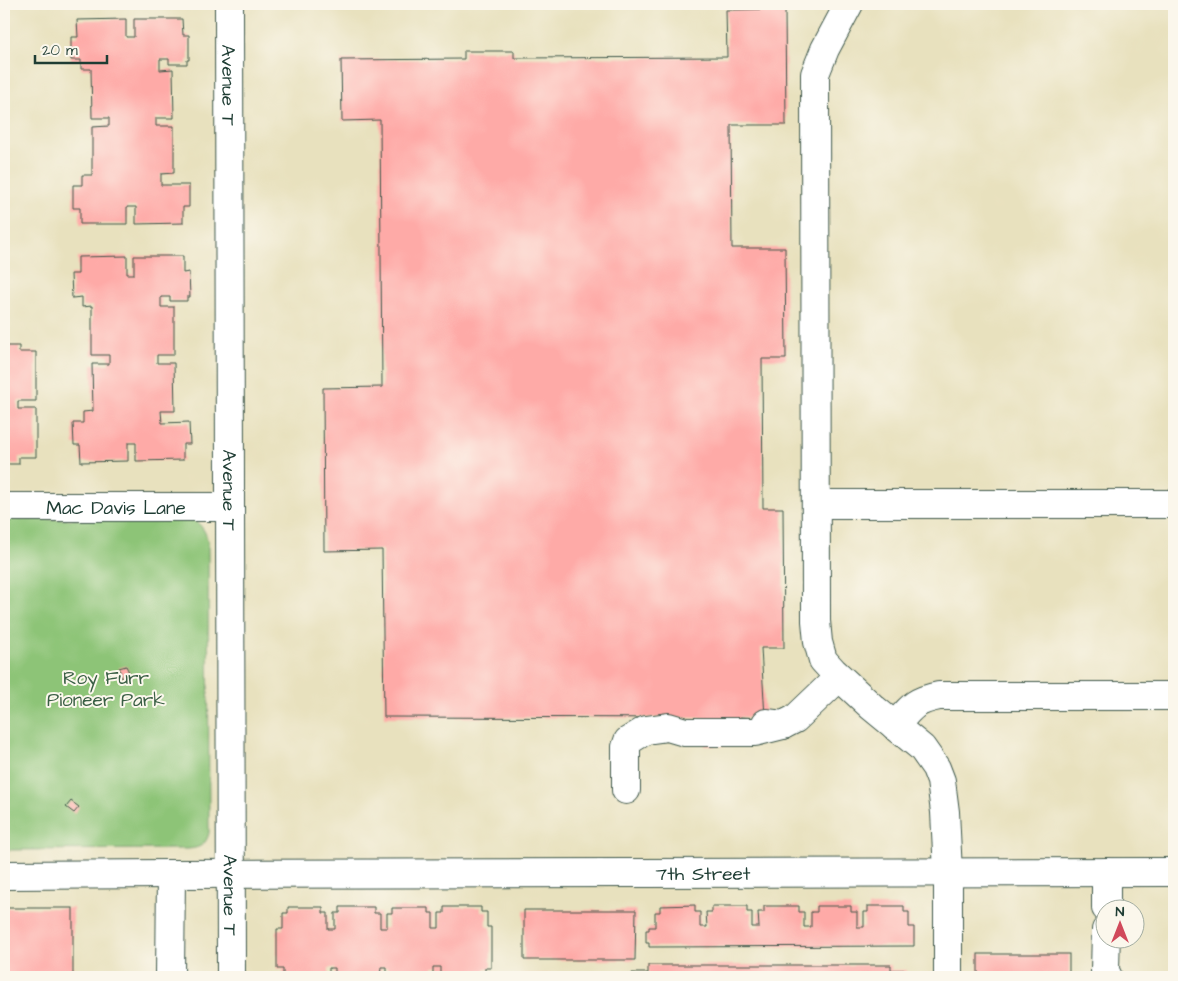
<svg xmlns="http://www.w3.org/2000/svg" width="1178" height="981" viewBox="0 0 1178 981" font-family="'Architects Daughter',sans-serif">
	<rect width="100%" height="100%" fill="#fbf7ec"/>
	<filter id="ink" filterUnits="userSpaceOnUse"><feTurbulence type="fractalNoise" baseFrequency=".02" numOctaves="2"/><feDisplacementMap in="SourceGraphic" scale="10" xChannelSelector="R" yChannelSelector="G"/><feConvolveMatrix kernelMatrix="1 2 1 2 8 2 1 2 1" color-interpolation-filters="sRGB"/></filter>
	<filter id="wash" filterUnits="userSpaceOnUse"><feTurbulence type="fractalNoise" baseFrequency=".0096" numOctaves="4" result="noise"/><feDisplacementMap in="SourceGraphic" scale="20" xChannelSelector="R" yChannelSelector="G"/><feGaussianBlur stdDeviation="1.12" result="paint"/><feColorMatrix in="noise" values="0 0 0 0 0 0 0 0 0 0 0 0 0 0 0 0 0 1.4 0 .05"/><feComposite in="paint" operator="in"/></filter>
	<g filter="url(#wash)">
		<rect width="100%" height="100%" fill="#e8e1be"/>
		<path fill="#8dc477" stroke="#568056" d="M4 519 194 520C203 527 206 532 208 543L209 833C206 845 200 848 188 849L4 850Z"/>
		<g id="blocks">
			<g fill="#feaaa7">
				<path d="M785 9 786 125H731L732 248H785L786 359H762L763 508H783L784 648H761L765 718 740 717 741 745 705 746V718L384 717 382 550 324 551 323 388 382 387 380 120 342 121 341 60 464 59V51H514V58L727 57 726 10Z"/>
				<path d="M126 19V37H134V19H182L183 35H189V60H187V64H169V59H160V70L173 69 174 118H156V126H174V173L161 174V185H189V207H183V223L136 224V207H127V224H80V208H73V185H82V175H92V127L109 126V118H92L91 69H81V60H71V37H78L77 20Z"/>
				<path d="M127 256V274H134V256H183V273L189 272 190 297H187V301H170V297H161V307H174V355H157V363H174L175 411H161L162 423 189 422 190 444H183V460L136 461V443H128V461L81 462 80 445H74L73 423H83V412L93 411 92 364H109V355H92V306L82 307V297L72 298 71 274H78V257Z"/>
				<path d="M4 346H19V352H36V401H18V409H36V457H19V464H4Z"/>
				<path d="M126 666 130 674 122 678 119 668Z"/>
				<path d="M71 801 79 807 74 813 66 807Z"/>
				<path d="M695 905V912H700V927H707L706 912H712V906H747V912H752V927H759L758 912H764V906H799V912H804V927H811V912H817V906H851V912H857V927H864V912H868V906H904V912H909V927H914V946L649 947V943H646V930H649V927H655V912H660V906Z"/>
				<path d="M288 907H323V913H328V929H335V913H340V907H374V913H380V928H387V913H392V908H429V913H433V928H439V913H444V907H481V912H487V927H491V968H485V977H440V967H433V977H387V967H381L380 977H335V968H329V977H283V969H277V929H283V913H288Z"/>
				<rect x="4" y="908" width="69" height="69"/>
				<path d="M524 910H636L635 960H524Z"/>
				<rect x="978" y="954" width="91" height="23"/>
				<path d="M648 965H891V970H906V977H632V973H648Z"/>
				<rect x="521" y="974" width="33" height="3"/>
			</g>
		</g>
	</g>
	<g filter="url(#ink)">
		<use href="#blocks" fill-opacity="0" stroke="#3d5649" stroke-width="1"/>
		<g fill="none" stroke-linecap="round" stroke-linejoin="round">
			<g stroke="#3d5649" stroke-width="30">
				<g id="minor">
					<path id="s1" d="M229 4 231 977"/>
					<path d="M849 4 825 49 815 74 816 621 818 642 823 660 833 671 872 707 922 748 936 768 941 781 945 812 948 872V977"/>
					<path d="M816 504H1174"/>
					<path id="s2" d="M4 507H230"/>
					<path d="M766 723 783 725 795 719 839 677"/>
					<path d="M895 726C911 707 914 701 939 696H1174"/>
					<path d="M626 790V747L628 741 646 730 668 727 685 732H755L783 725"/>
					<path d="M4 875 171 874"/>
					<path d="M1106 908V872"/>
					<path d="M1106 930 1105 971 1108 977"/>
					<path id="s3" d="M170 977 171 874 1174 872"/>
				</g>
			</g>
			<use href="#minor" stroke="#fff" stroke-width="28"/>
		</g>
	</g>
	<g text-anchor="middle" stroke-width="4" stroke-linejoin="round" paint-order="stroke">
		<g font-size="19" fill="#1f3d34" stroke="#fbf7ec">
			<text dy="7" stroke="none"><textPath href="#s1" startOffset="81">Avenue T</textPath></text>
			<text dy="7" stroke="none"><textPath href="#s1" startOffset="486">Avenue T</textPath></text>
			<text dy="7" stroke="none"><textPath href="#s2" startOffset="112">Mac Davis Lane</textPath></text>
			<text dy="7" stroke="none"><textPath href="#s3" startOffset="635">7th Street</textPath></text>
			<text dy="7" stroke="none"><textPath href="#s1" startOffset="891">Avenue T</textPath></text>
		</g>
		<g font-size="19" fill="#3a5f45" stroke="#fbf7ec">
			<text x="106" y="684">Roy Furr<tspan x="106" dy="22">Pioneer Park</tspan></text>
		</g>
	</g>
	<rect width="1178" height="981" fill="none" stroke="#fbf7ec" stroke-width="20"/>
	<g transform="translate(1120 924)"><circle r="24" fill="#fbf7ec" stroke="#a3ada2"/>
	<path d="M0-4L9 19L0 12L-9 19Z" fill="#d1495b"/>
	<text y="-8" font-size="14" font-weight="bold" text-anchor="middle" fill="#1f3d34">N</text>
	</g>
	<path d="M35 55v8h72v-8" fill="none" stroke="#1f3d34" stroke-width="2.5"/>
	<text x="42" y="55" font-size="15" fill="#1f3d34" stroke="#fbf7ec" stroke-width="4" paint-order="stroke">20 m</text>
</svg>
